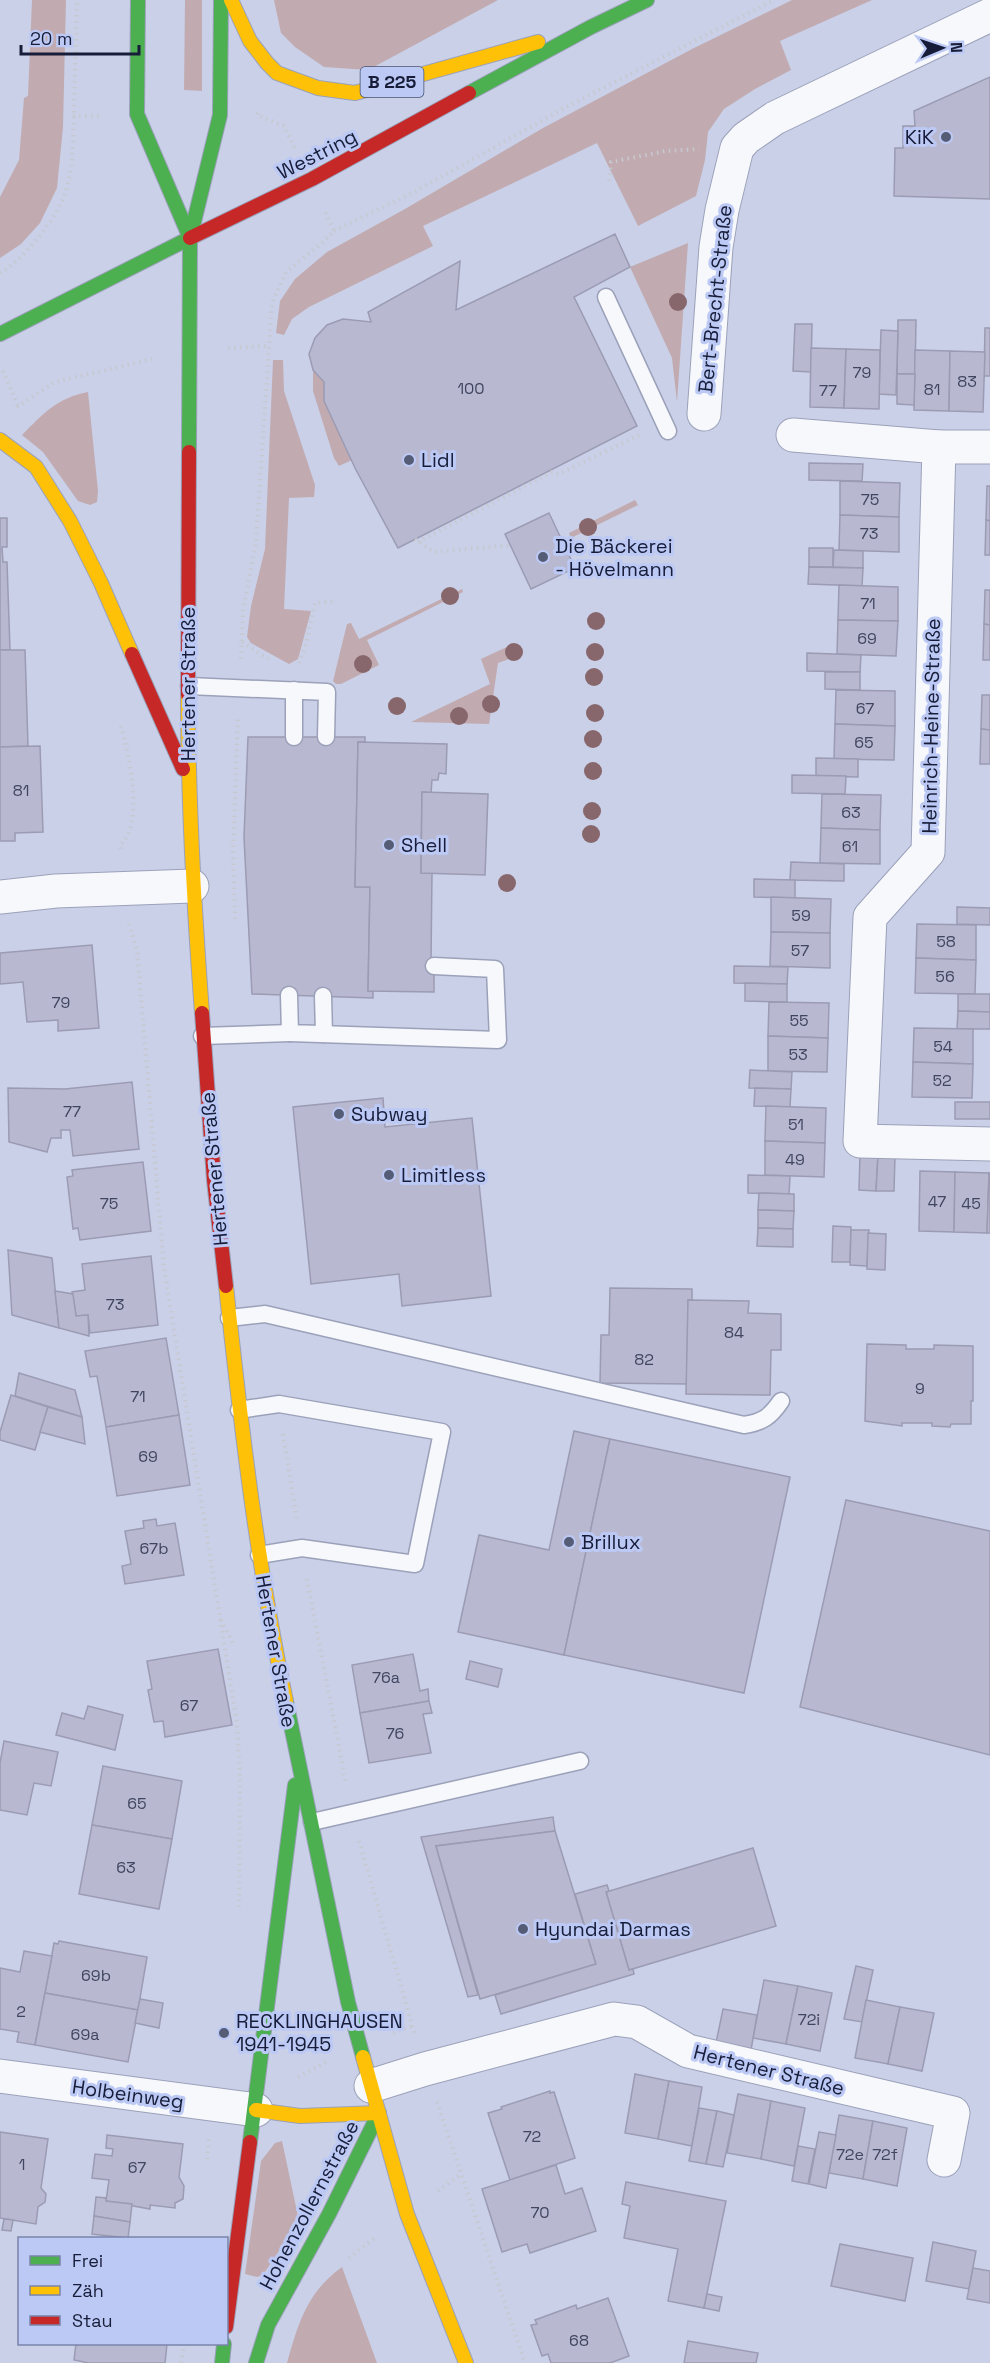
<svg xmlns="http://www.w3.org/2000/svg" width="990" height="2363" viewBox="0 0 990 2363" font-family="'Space Grotesk',sans-serif">
	<rect width="100%" height="100%" fill="#c9d0e8"/>
	<g fill="#c1abb0">
		<path d="M32 0H66L63 127 57 188 40 223 21 244 0 258V197L19 160 24 98 28 96Z"/>
		<path d="M185 0H202V91L184 90Z"/>
		<path d="M274 0H498L368 70 324 67 295 47 281 33Z"/>
		<path d="M792 0H872L780 41 791 70 755 89 724 109 708 132 705 160 696 196 638 226 597 143 423 226 433 246 309 307 292 319 284 335 276 333 280 301 295 279 327 252 405 209 543 128 694 48Z"/>
		<path d="M688 243 677 402 672 358 630 267Z"/>
		<path d="M273 360H283L284 391 315 485 314 497 289 498 284 609 311 611 298 659 289 664 251 643 247 637 251 606 265 549Z"/>
		<path d="M313 370 324 382V401L352 460 339 466 334 458 313 391Z"/>
		<path d="M88 392 98 491 97 502 90 505 78 501 43 452 22 435C44 413 57 398 88 392Z"/>
		<path d="M635 500 638 505 571 538 569 533Z"/>
		<path d="M462 589 463 592 367 640 379 665 341 684H336L333 681 347 624 351 623 359 639Z"/>
		<path d="M513 644 521 650 523 654 498 663 489 724 411 722 490 684 481 659Z"/>
		<path d="M282 2141 299 2221 263 2275 257 2277 245 2274 261 2161 275 2143Z"/>
		<path d="M342 2267 377 2363H287C298 2324 307 2292 342 2267Z"/>
	</g>
	<g fill="#b8b9d1" stroke="#9b9bb3" stroke-width="1.5">
		<path d="M990 77V199L894 196 895 148H903V126H915L914 111Z"/>
		<path d="M615 234 630 267 574 297 637 426 398 548 355 468 324 401V382L313 370 309 354 315 338 327 325 343 319 371 322 368 312 460 261 456 310Z"/>
		<path d="M898 320H916L915 374H897Z"/>
		<path d="M795 324H812L811 372 793 371Z"/>
		<path d="M985 328H990V376H984Z"/>
		<path d="M881 330 898 331 896 395 879 394Z"/>
		<path d="M811 348 846 349 844 408 810 407Z"/>
		<path d="M846 349 880 350 879 409 844 408Z"/>
		<path d="M915 350 950 351 949 411 914 410Z"/>
		<path d="M950 351 985 352 983 412 949 411Z"/>
		<path d="M897 374H915L914 405 897 404Z"/>
		<path d="M809 463 863 464 862 481 809 480Z"/>
		<path d="M840 481 900 483 899 517 840 515Z"/>
		<path d="M987 486H990V521L986 520Z"/>
		<path d="M549 513 575 568 531 589 505 534Z"/>
		<path d="M840 515 899 517V552L839 550Z"/>
		<path d="M0 518H7V547H2L3 562H7L10 650H0Z"/>
		<path d="M986 520 990 521V555H985Z"/>
		<rect x="809" y="548" width="24" height="19"/>
		<path d="M834 550 863 551V568L833 567Z"/>
		<path d="M809 567 863 568 862 586 808 584Z"/>
		<path d="M839 585 898 587V621L838 620Z"/>
		<path d="M985 590H990V625L984 624Z"/>
		<path d="M838 620 898 621 896 656 837 654Z"/>
		<path d="M984 624 990 625V660H983Z"/>
		<path d="M0 650H25L28 746 0 747Z"/>
		<path d="M807 653 861 655 860 672 807 671Z"/>
		<path d="M825 672H860V690L825 689Z"/>
		<path d="M836 690 895 691V726L835 724Z"/>
		<path d="M982 695H990V730L981 729Z"/>
		<path d="M835 724 895 726 894 760 834 759Z"/>
		<path d="M981 729 990 730V764H980Z"/>
		<path d="M248 737H365V742H358L355 887H370L368 991H373V998L252 994 244 837Z"/>
		<path d="M358 742 447 744 446 774 439 773 438 780H432L431 793 422 792 421 873H432L431 962 434 966V992L368 991 370 887H355Z"/>
		<path d="M40 746 43 832 15 833V841H0V747Z"/>
		<path d="M816 758 858 759V777L816 776Z"/>
		<path d="M792 775 846 776 845 794 792 793Z"/>
		<path d="M422 792 488 794 485 875 421 873Z"/>
		<path d="M822 794 881 795 880 830 821 828Z"/>
		<path d="M821 828 880 830V864L820 863Z"/>
		<path d="M791 862 844 864V881L790 880Z"/>
		<path d="M754 879 795 880V898L754 897Z"/>
		<path d="M771 897 831 899 830 933 771 932Z"/>
		<path d="M957 907 990 908V925L957 924Z"/>
		<path d="M917 924 976 925V960L916 958Z"/>
		<path d="M771 932 830 933V968L770 966Z"/>
		<path d="M92 945 99 1028 58 1031V1020L27 1022 23 982 0 984V953Z"/>
		<path d="M916 958 976 960 975 994 915 993Z"/>
		<path d="M734 966 788 967 787 984 734 983Z"/>
		<path d="M745 983 787 984V1002L745 1001Z"/>
		<path d="M958 994H990V1012L958 1011Z"/>
		<path d="M769 1002 829 1003 828 1038 768 1036Z"/>
		<path d="M958 1011 990 1012V1029H957Z"/>
		<path d="M914 1028 973 1029V1064L913 1062Z"/>
		<path d="M768 1036 828 1038 827 1072 768 1071Z"/>
		<path d="M913 1062 973 1064 972 1098 912 1097Z"/>
		<path d="M750 1070 792 1072 791 1089 749 1088Z"/>
		<path d="M132 1082 139 1149 73 1156 70 1130H61V1138H51L47 1152 9 1142 8 1088 65 1089Z"/>
		<path d="M755 1088 791 1089 790 1107 754 1106Z"/>
		<path d="M383 1098 385 1127 472 1118 491 1296 402 1306 399 1274 311 1284 293 1107Z"/>
		<rect x="955" y="1102" width="35" height="17"/>
		<path d="M766 1106 826 1108 825 1143 765 1141Z"/>
		<path d="M765 1141 825 1143 824 1177 765 1175Z"/>
		<path d="M860 1154 878 1155 876 1191 859 1190Z"/>
		<path d="M878 1155H895L894 1191H876Z"/>
		<path d="M143 1162 151 1231 80 1240 78 1228 73 1229 67 1177 73 1176 72 1170Z"/>
		<path d="M920 1171 955 1172 954 1232 919 1231Z"/>
		<path d="M955 1172 989 1173 987 1233 954 1232Z"/>
		<path d="M989 1173H990V1233H987Z"/>
		<path d="M748 1175 790 1176 789 1194 748 1193Z"/>
		<path d="M759 1193 794 1194V1211L758 1210Z"/>
		<path d="M758 1210 794 1211 793 1229 758 1228Z"/>
		<path d="M833 1226 851 1227 850 1262H832Z"/>
		<path d="M758 1228 793 1229V1247L757 1246Z"/>
		<path d="M851 1230H869L867 1266 850 1265Z"/>
		<path d="M868 1233 886 1234 885 1270 867 1269Z"/>
		<path d="M8 1250 52 1258 59 1328 12 1315Z"/>
		<path d="M151 1256 158 1325 90 1333 88 1315 76 1316 72 1292 85 1290 82 1264Z"/>
		<path d="M610 1288 692 1289V1300H688L687 1384 600 1383 601 1335H609Z"/>
		<path d="M55 1291 73 1294 76 1316 88 1315 89 1336 59 1328Z"/>
		<path d="M688 1300 749 1301 748 1313 781 1314V1350H771L770 1395 686 1394Z"/>
		<path d="M166 1338 179 1415 106 1427 97 1376 90 1377 85 1351Z"/>
		<path d="M867 1344 906 1345V1349H934V1345L973 1346V1401H971V1424H951L950 1427 932 1426V1423H902V1426L865 1421Z"/>
		<path d="M19 1373 75 1390 82 1417 15 1396Z"/>
		<path d="M11 1395 48 1407 35 1450 0 1440V1432Z"/>
		<path d="M48 1407 82 1417 85 1444 40 1432Z"/>
		<path d="M179 1415 190 1485 117 1496 106 1427Z"/>
		<path d="M574 1431 610 1439 564 1655 458 1632 479 1535 549 1550Z"/>
		<path d="M610 1439 790 1477 744 1693 564 1655Z"/>
		<path d="M846 1500 990 1531V1755L800 1707Z"/>
		<path d="M156 1519 157 1526 175 1523 184 1575 125 1584 122 1566 131 1564 125 1531 144 1528 143 1521Z"/>
		<path d="M218 1649 232 1725 165 1737 163 1721 154 1722 148 1690 152 1689 147 1661Z"/>
		<path d="M413 1654 420 1691 428 1689 429 1701 360 1713 352 1665Z"/>
		<path d="M470 1661 502 1669 498 1687 466 1679Z"/>
		<path d="M429 1701 432 1713 423 1714 431 1753 369 1763 360 1713Z"/>
		<path d="M88 1706 123 1715 115 1750 56 1735 62 1713 84 1719Z"/>
		<path d="M4 1741 58 1752 51 1786 34 1783 27 1815 0 1810V1763Z"/>
		<path d="M103 1766 182 1781 172 1839 92 1825Z"/>
		<path d="M553 1817 555 1831 436 1846 478 1995 468 1997 421 1837Z"/>
		<path d="M92 1825 172 1839 159 1909 79 1894Z"/>
		<path d="M555 1831 596 1964 480 1999 436 1846Z"/>
		<path d="M753 1848 776 1926 629 1970 606 1892Z"/>
		<path d="M607 1885 609 1891 606 1892 629 1970 633 1969 634 1974 501 2014 495 1995 596 1964 575 1894Z"/>
		<path d="M59 1941 147 1957 138 2010 45 1993 54 1943 58 1944Z"/>
		<path d="M24 1951 52 1956 35 2045 17 2042 19 2032 0 2029V1968L20 1972Z"/>
		<path d="M856 1966 873 1970 862 2022 844 2019Z"/>
		<path d="M764 1980 798 1986 786 2044 753 2038Z"/>
		<path d="M798 1986 832 1993 820 2051 786 2044Z"/>
		<path d="M45 1993 138 2010 128 2062 35 2045Z"/>
		<path d="M140 1999 163 2003 159 2028 135 2023Z"/>
		<path d="M866 2000 900 2007 888 2064 855 2058Z"/>
		<path d="M900 2007 934 2013 922 2071 888 2064Z"/>
		<path d="M723 2009 757 2015 751 2050 716 2043Z"/>
		<path d="M635 2074 669 2081 658 2139 625 2133Z"/>
		<path d="M669 2081 702 2087 692 2146 658 2139Z"/>
		<path d="M550 2091V2093L554 2092 575 2158 510 2180 488 2113 502 2109 501 2107Z"/>
		<path d="M738 2094 771 2101 761 2159 727 2153Z"/>
		<path d="M771 2101 805 2108 794 2166 761 2159Z"/>
		<path d="M699 2108 717 2111 706 2164 689 2161Z"/>
		<path d="M717 2111 734 2115 723 2167 706 2164Z"/>
		<path d="M839 2115 873 2121 863 2179 829 2173Z"/>
		<path d="M873 2121 907 2128 897 2186 863 2179Z"/>
		<path d="M0 2132 48 2139 41 2188 46 2194 45 2202 38 2207 36 2224 0 2218Z"/>
		<path d="M819 2132 836 2135 826 2188 809 2184Z"/>
		<path d="M107 2135 183 2144 179 2177 184 2186 183 2199 175 2203V2208L150 2205V2209L106 2201 109 2180 92 2178 95 2154 112 2156 113 2149 106 2148Z"/>
		<path d="M798 2146 815 2149 808 2184 792 2181Z"/>
		<path d="M556 2165 565 2194 582 2188 596 2231 530 2253 527 2244 502 2252 482 2189Z"/>
		<path d="M626 2182 726 2201 704 2308 668 2301 678 2249 624 2238 630 2206 622 2204Z"/>
		<path d="M96 2197 106 2198V2201L132 2204 130 2222 94 2216Z"/>
		<path d="M94 2216 130 2222 128 2238 92 2234Z"/>
		<path d="M4 2219 13 2220 11 2231 2 2230Z"/>
		<path d="M933 2242 976 2251 969 2289 926 2281Z"/>
		<path d="M840 2244 913 2258 905 2301 831 2286Z"/>
		<path d="M973 2268 990 2271V2303L967 2299Z"/>
		<path d="M707 2294 722 2297 719 2311 704 2308Z"/>
		<path d="M608 2298 629 2356 610 2363H551L548 2354 542 2356 531 2325 537 2324 535 2320 576 2305 577 2309Z"/>
		<path d="M688 2341 758 2353 756 2363H684Z"/>
		<path d="M76 2344H167L165 2363H89L74 2360Z"/>
	</g>
	<g fill="none" stroke-linecap="round" stroke-linejoin="round">
		<g stroke="#9ba1b9" stroke-width="19">
			<g id="lane">
				<path d="M606 297 668 431"/>
				<path d="M189 686 327 692 326 737"/>
				<path d="M294 737V690"/>
				<path d="M289 995 290 1033 498 1040 495 969 434 966"/>
				<path d="M323 996 324 1034"/>
				<path d="M202 1036 290 1033"/>
				<path d="M229 1318 265 1314 744 1425C763 1422 770 1417 781 1401"/>
				<path d="M239 1410 279 1404 442 1432 415 1564 302 1548 259 1555"/>
				<path d="M312 1822 580 1761"/>
			</g>
		</g>
		<g stroke="#9ba1b9" stroke-width="35">
			<g id="street">
				<path d="M704 414 716 247 722 210 737 148 746 138 775 118 990 15"/>
				<path d="M793 435 939 447"/>
				<path d="M990 447H939L928 852 870 917 860 1141 990 1144"/>
				<path d="M0 897 56 891 192 886"/>
				<path d="M0 2076 256 2110"/>
				<path d="M371 2086 425 2069 614 2019 637 2022 688 2051 953 2113 944 2160"/>
			</g>
		</g>
		<g stroke="#9ba1b9" stroke-width="16">
			<g id="fast">
				<path d="M138 0 137 114 190 238"/>
				<path d="M469 93 591 27 647 0"/>
				<path d="M190 238 220 115 221 0"/>
				<path d="M0 334 190 238 189 452"/>
				<path d="M286 1701 348 2002 363 2057"/>
				<path d="M250 2142 295 1785"/>
				<path d="M222 2363 224 2344"/>
				<path d="M256 2363 268 2325 329 2214 379 2113"/>
			</g>
		</g>
		<g stroke="#9ba1b9" stroke-width="16">
			<g id="slow">
				<path d="M231 0 250 41 267 63 277 73 318 88 355 93 538 42"/>
				<path d="M0 440 36 467 70 521 101 583 132 654"/>
				<path d="M188 695C188 802 194 907 202 1013"/>
				<path d="M226 1286C241 1425 257 1564 286 1701"/>
				<path d="M363 2057 407 2214 466 2363"/>
				<path d="M256 2110 300 2116 379 2113"/>
			</g>
		</g>
		<g stroke="#9ba1b9" stroke-width="16">
			<g id="jam">
				<path d="M190 238 312 179 469 93"/>
				<path d="M132 654 183 769"/>
				<path d="M188 695 189 452"/>
				<path d="M202 1013 214 1180 226 1286"/>
				<path d="M226 2327 250 2142"/>
			</g>
		</g>
		<g stroke="#c7c9d0" stroke-width="4" stroke-dasharray="1.5 4.5" stroke-linecap="butt">
			<path d="M258 113 257 115 284 126 295 148"/>
			<path d="M73 116H100"/>
			<path d="M609 181 611 162 666 151 699 149"/>
			<path d="M334 231 414 192 568 106 774 0"/>
			<path d="M0 273C24 259 54 222 64 196 74 169 73 138 74 110 75 73 76 37 77 0"/>
			<path d="M228 348 269 346"/>
			<path d="M3 371 18 406"/>
			<path d="M17 407 55 382 152 359"/>
			<path d="M415 539 434 552 511 545"/>
			<path d="M418 542 552 472 559 474 639 435"/>
			<path d="M242 642 268 659"/>
			<path d="M241 659 243 610 256 542 272 303 286 272 322 243 334 231 325 211"/>
			<path d="M299 663 306 644 315 603 335 601"/>
			<path d="M121 726C129 754 145 824 120 845L121 851"/>
			<path d="M235 919 233 851 238 717"/>
			<path d="M129 924 137 950 164 1268 237 1724 240 1776 239 1907"/>
			<path d="M283 1434 297 1521"/>
			<path d="M307 1579 346 1784"/>
			<path d="M221 1620 234 1645"/>
			<path d="M359 1841 415 2035"/>
			<path d="M393 2033 412 2026"/>
			<path d="M298 2077 326 2062"/>
			<path d="M437 2102 525 2363"/>
			<path d="M207 2159 209 2139"/>
			<path d="M438 2191 461 2174"/>
			<path d="M349 2258 376 2237"/>
			<path d="M181 2363 184 2344"/>
		</g>
		<use href="#lane" stroke="#f7f8fc" stroke-width="16"/>
		<use href="#street" stroke="#f7f8fc" stroke-width="33"/>
		<use href="#fast" stroke="#4caf50" stroke-width="14"/>
		<use href="#slow" stroke="#ffc107" stroke-width="14"/>
		<use href="#jam" stroke="#c62828" stroke-width="14"/>
	</g>
	<g fill="#87676c">
		<circle cx="678" cy="302" r="9"/>
		<circle cx="588" cy="527" r="9"/>
		<circle cx="450" cy="596" r="9"/>
		<circle cx="596" cy="621" r="9"/>
		<circle cx="514" cy="652" r="9"/>
		<circle cx="595" cy="652" r="9"/>
		<circle cx="363" cy="664" r="9"/>
		<circle cx="594" cy="677" r="9"/>
		<circle cx="491" cy="704" r="9"/>
		<circle cx="397" cy="706" r="9"/>
		<circle cx="595" cy="713" r="9"/>
		<circle cx="459" cy="716" r="9"/>
		<circle cx="593" cy="739" r="9"/>
		<circle cx="593" cy="771" r="9"/>
		<circle cx="592" cy="811" r="9"/>
		<circle cx="591" cy="834" r="9"/>
		<circle cx="507" cy="883" r="9"/>
	</g>
	<g fill="#555c76" stroke="#bcc9f5" stroke-width="2">
		<circle cx="946" cy="137" r="6"/>
		<circle cx="409" cy="460" r="6"/>
		<circle cx="543" cy="557" r="6"/>
		<circle cx="389" cy="845" r="6"/>
		<circle cx="339" cy="1114" r="6"/>
		<circle cx="389" cy="1175" r="6"/>
		<circle cx="569" cy="1542" r="6"/>
		<circle cx="523" cy="1929" r="6"/>
		<circle cx="224" cy="2033" r="6"/>
	</g>
	<g text-anchor="middle" stroke-width="6" stroke-linejoin="round" paint-order="stroke">
		<g font-size="16" fill="#414660">
			<text x="862" y="378">79</text>
			<text x="967" y="387">83</text>
			<text x="471" y="394">100</text>
			<text x="932" y="395">81</text>
			<text x="828" y="396">77</text>
			<text x="870" y="505">75</text>
			<text x="869" y="539">73</text>
			<text x="868" y="609">71</text>
			<text x="867" y="644">69</text>
			<text x="865" y="714">67</text>
			<text x="864" y="748">65</text>
			<text x="21" y="796">81</text>
			<text x="851" y="818">63</text>
			<text x="850" y="852">61</text>
			<text x="801" y="921">59</text>
			<text x="946" y="947">58</text>
			<text x="800" y="956">57</text>
			<text x="945" y="982">56</text>
			<text x="61" y="1008">79</text>
			<text x="799" y="1026">55</text>
			<text x="943" y="1052">54</text>
			<text x="798" y="1060">53</text>
			<text x="942" y="1086">52</text>
			<text x="72" y="1117">77</text>
			<text x="796" y="1130">51</text>
			<text x="795" y="1165">49</text>
			<text x="937" y="1207">47</text>
			<text x="109" y="1209">75</text>
			<text x="971" y="1209">45</text>
			<text x="115" y="1310">73</text>
			<text x="734" y="1338">84</text>
			<text x="644" y="1365">82</text>
			<text x="920" y="1394">9</text>
			<text x="138" y="1402">71</text>
			<text x="148" y="1462">69</text>
			<text x="154" y="1554">67b</text>
			<text x="386" y="1683">76a</text>
			<text x="189" y="1711">67</text>
			<text x="395" y="1739">76</text>
			<text x="137" y="1809">65</text>
			<text x="126" y="1873">63</text>
			<text x="96" y="1981">69b</text>
			<text x="21" y="2017">2</text>
			<text x="809" y="2025">72i</text>
			<text x="85" y="2040">69a</text>
			<text x="532" y="2142">72</text>
			<text x="850" y="2160">72e</text>
			<text x="885" y="2160">72f</text>
			<text x="22" y="2170">1</text>
			<text x="137" y="2173">67</text>
			<text x="540" y="2218">70</text>
			<text x="579" y="2346">68</text>
		</g>
		<rect fill="#bcc9f5" stroke="#485171" stroke-width="1.5" x="360.5" y="67" width="63" height="30" rx="4.5"/>
		<g font-size="18" font-weight="bold" fill="#171d39">
			<text x="392" y="88">B 225</text>
		</g>
		<g font-size="20" fill="#171d39" stroke="#bcc9f5" text-anchor="start">
			<text x="934" y="144" text-anchor="end">KiK</text>
			<text x="421" y="467">Lidl</text>
			<text x="555" y="553">Die Bäckerei<tspan x="555" dy="23">- Hövelmann</tspan></text>
			<text x="401" y="852">Shell</text>
			<text x="351" y="1121">Subway</text>
			<text x="401" y="1182">Limitless</text>
			<text x="581" y="1549">Brillux</text>
			<text x="535" y="1936">Hyundai Darmas</text>
			<text x="236" y="2028">RECKLINGHAUSEN<tspan x="236" dy="23">1941-1945</tspan></text>
		</g>
		<g font-size="20" fill="#171d39" stroke="#bcc9f5">
			<text transform="translate(317 154) rotate(-27)" y="7">Westring</text>
			<text transform="translate(715 299) rotate(-84)" y="7">Bert-Brecht-Straße</text>
			<text transform="translate(188 684) rotate(-90)" y="7">Hertener Straße</text>
			<text transform="translate(931 726) rotate(-89)" y="7">Heinrich-Heine-Straße</text>
			<text transform="translate(214 1169) rotate(-95)" y="7">Hertener Straße</text>
			<text transform="translate(276 1651) rotate(80)" y="7">Hertener Straße</text>
			<text transform="translate(769 2070) rotate(14)" y="7">Hertener Straße</text>
			<text transform="translate(128 2094) rotate(8)" y="7">Holbeinweg</text>
			<text transform="translate(309 2205) rotate(-62)" y="7">Hohenzollernstraße</text>
		</g>
	</g>
	<rect x="18" y="2237" width="210" height="108" fill="#bcc9f5" stroke="#7a84aa" stroke-width="1.5"/>
	<rect x="30" y="2256" width="30" height="9" fill="#4caf50" stroke="#7a84aa" stroke-width="1.5"/>
	<text x="72" y="2267" font-size="18" fill="#171d39">Frei</text>
	<rect x="30" y="2286" width="30" height="9" fill="#ffc107" stroke="#7a84aa" stroke-width="1.5"/>
	<text x="72" y="2297" font-size="18" fill="#171d39">Zäh</text>
	<rect x="30" y="2316" width="30" height="9" fill="#c62828" stroke="#7a84aa" stroke-width="1.5"/>
	<text x="72" y="2327" font-size="18" fill="#171d39">Stau</text>
	<g transform="translate(942 48) rotate(88)" stroke="#bcc9f5" stroke-width="4.5" paint-order="stroke">
	<path d="M0-4.5L10 22L0 15L-10 22Z" fill="#171d39"/>
	<text y="-9" font-size="16" font-weight="bold" text-anchor="middle" fill="#171d39">N</text>
	</g>
	<path d="M21 45v9h118v-9" fill="none" stroke="#171d39" stroke-width="3"/>
	<text x="30" y="45" font-size="18" fill="#171d39" stroke="#bcc9f5" stroke-width="4.5" paint-order="stroke">20 m</text>
</svg>
